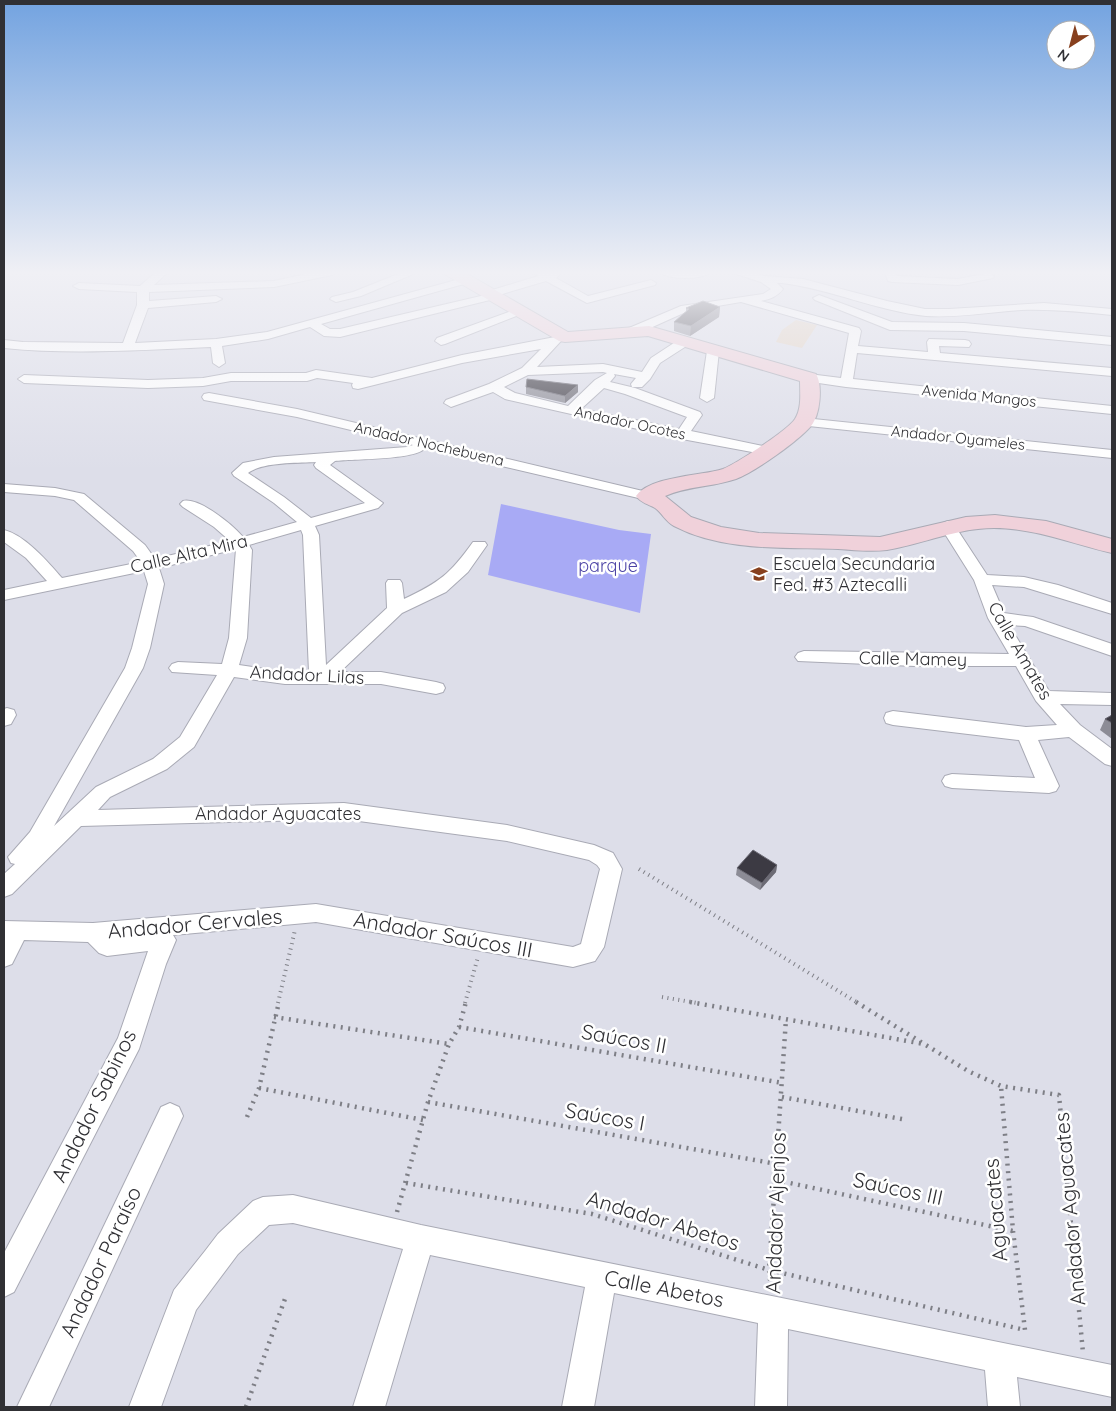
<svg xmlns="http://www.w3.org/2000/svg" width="1116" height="1411" viewBox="0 0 1116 1411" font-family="Quicksand,sans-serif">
	<rect width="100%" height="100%" fill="#dddee9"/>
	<path fill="#e3d2c1" d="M796 320 817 325 802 348 776 342 782 330Z"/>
	<path fill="#a8aaf5" d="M501 504 619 530 651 534 640 613 488 575Z"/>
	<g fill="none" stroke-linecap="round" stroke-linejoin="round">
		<g stroke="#a9aab5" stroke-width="2">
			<g id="minor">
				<path d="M156 272H168L154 285 274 281 315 272H337L332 275 274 287 149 292V301L216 296 222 299 216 302 148 308 135 343 216 339 267 332 467 277 471 278 472 280 471 282 321 324 330 329H340L485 295 486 292 538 276 533 272 558 273 559 275 556 278 588 296 651 280 656 283 655 285 587 303 546 281 499 295 498 298 340 337 324 336 310 327 268 339 222 346 225 363 219 367 213 363 211 347C142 350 72 355 4 348V340L23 342 123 343 137 305V292L79 289 73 286 79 283 140 286Z"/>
				<path d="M403 272H418L361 296 336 302 330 299 332 297 353 292Z"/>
				<path d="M659 272H711C702 280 669 280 659 272Z"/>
				<path d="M730 272H752L764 276 803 279 887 301 925 309H949L1044 303 1112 309V315C1082 312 1052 309 1021 310 990 312 958 318 926 316 877 311 831 289 782 283H777L783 289C777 297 770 299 761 301L859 328 861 331 858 346 928 352 927 342 929 339 965 340 969 341 971 344 969 347 939 346 940 353 1112 368V376L857 353 853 379 1112 406V414L846 387 805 381 803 378 805 375 809 374 841 378 849 333 741 302 688 311 637 334H629L627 331 629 328 681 306 763 294 771 289 761 282Z"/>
				<path d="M885 272H895L897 276 958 279 989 273 994 276 993 278 958 285 892 282 888 281Z"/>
				<path d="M819 295 892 322 964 323 1112 337V345L964 331 890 330 815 300 813 298Z"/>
				<path d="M520 308 526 311 524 313 445 344 441 345 435 341 437 338Z"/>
				<path d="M555 337 561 341 537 367 603 364 642 372 651 358 680 339H688L690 342 688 345 660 363 650 379 642 387H632L631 384 636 378 614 374 615 376 610 382 635 388 700 412 702 415 691 431 768 447 775 451 768 455 682 439 505 399 493 392 451 407 444 403 446 400 489 384 522 368 541 349 462 363 358 389 353 388 352 385 353 383 317 378 307 381H231L203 386 148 388 24 383 18 379 24 375 148 380 203 378 231 373H306L316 370 372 378 462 355ZM603 372 607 373 595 380 568 406 515 393 504 387 528 375ZM604 388 625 394 687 417 679 429 581 409Z"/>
				<path d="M713 347 719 351 714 398 707 402 700 398 707 351Z"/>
				<path d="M209 393 297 409 647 492 652 493 654 496 652 499 647 500 425 448C417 460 352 459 335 461L330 465 383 503 378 508 315 526 319 535 326 665 387 608 386 583 388 580H400L402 583 404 599C440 582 450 574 473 542H485L487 545 468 572 446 592 402 613 340 672H381L436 682 443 684 445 688 443 692 436 694 381 684H285L234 677 194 747 167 769 110 797 98 810 344 803 507 825 594 845 613 853 622 869 604 947 595 961 573 967 316 922 173 935 176 940 166 964 139 1049 14 1292 4 1297V1253L118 1038 148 951 107 956 99 953 88 942 24 940 12 964 4 967V921L93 923 316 904 573 947 581 944 600 869 597 865 589 860 507 841 344 819 81 826 12 894 4 897V874L15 864 11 863 8 857 30 832 125 668 132 648 148 584 144 571 4 600V590L47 581 26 558 4 542V530C25 535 48 562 62 578L141 562 133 551 74 500 55 496 4 492V484L55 488 84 494 145 545 155 559 230 541 214 527 183 507 180 504 183 501C199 497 233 525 243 537L297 522 274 503 234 476 232 473 243 463 274 457 407 447 413 445 297 417 204 400 202 397 204 394ZM316 462 314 465 316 468 365 503 311 518 284 497 248 473C262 462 298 463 316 462ZM301 530 303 535 309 672H285L239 665 247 638 252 550 249 545ZM236 549 229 638 222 664 178 662 172 664 169 668 172 672 217 675 180 737 153 759 96 787 54 826 143 668 150 648 164 584 159 568Z"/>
				<path d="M804 418 1112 450V458L799 425 797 422 799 419Z"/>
				<path d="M948 521 953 523 987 575 1024 577 1058 585 1112 603V614L1024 587 992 585 1004 613 1033 617 1112 644V656L1025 626 1009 625 1049 691 1112 693V705L1060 704 1080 725 1112 749V766L1105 764 1069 737 1038 740 1059 786 1056 791 1049 793 952 788 945 786 942 781 945 776 952 774 1035 778 1019 740 893 725 886 723 884 718 886 713 893 711 1026 727 1057 725 1036 701 1016 666H915L798 661 795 657 798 653 804 651 1009 654 988 618 974 580 940 526 943 523Z"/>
				<path d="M7 708 14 710 16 715 11 724 4 726V709Z"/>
				<path d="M170 1103 179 1107 183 1116 49 1407H17L161 1107Z"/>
				<path d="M293 1195 421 1225 1112 1365V1397L1017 1377 1020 1407H988L985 1370 788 1329 787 1407H755L758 1323 614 1293 594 1407H562L585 1287 430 1255 385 1407H353L403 1249 293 1223 269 1225 238 1254 196 1310 161 1407H129L174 1290 205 1251 218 1234 253 1201 263 1197Z"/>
			</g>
		</g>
		<g stroke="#a9aab5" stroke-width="2">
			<path id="secondary" d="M444 272H464L568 332 649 326 816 374C823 385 820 416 811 426 798 441 755 472 736 479 713 487 687 486 665 496L691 517 721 527 759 533 880 537 966 517 995 515 1046 521 1112 539V553C1072 544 1036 528 994 528 957 528 923 544 887 550 870 552 854 550 838 549 784 547 724 552 674 526 666 522 662 513 655 508 648 504 641 503 636 496 650 476 701 476 723 469 736 464 788 430 795 419 802 408 800 393 800 381L648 336 565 342 559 341 446 275Z"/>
		</g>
		<g stroke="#7e7f86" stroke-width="4" stroke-dasharray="1 4.5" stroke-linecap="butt">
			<path d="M639 869 858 1003"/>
			<path d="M662 997 697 1003"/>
			<path d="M278 1003 295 930"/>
			<path d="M465 1003 478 957"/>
		</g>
		<g stroke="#7e7f86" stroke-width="4.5" stroke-dasharray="2 5.5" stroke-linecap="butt">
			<path d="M690 1002 924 1044"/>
			<path d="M856 1002 968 1071 1001 1086 1059 1095 1083 1353"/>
			<path d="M274 1017 449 1044"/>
			<path d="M459 1027 783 1083"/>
			<path d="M259 1088 423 1120"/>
			<path d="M782 1097 907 1120"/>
			<path d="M428 1102 777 1164"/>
			<path d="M247 1117 259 1088 279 1002"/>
			<path d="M776 1180 1013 1231"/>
			<path d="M406 1183 592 1214 769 1270 1025 1330 1013 1231 1001 1086"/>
			<path d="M397 1212 428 1102 449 1044 459 1027 466 1002"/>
			<path d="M771 1288 769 1270 786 1019"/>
			<path d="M246 1407 286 1296"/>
		</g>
		<use href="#minor" fill="#fff" fill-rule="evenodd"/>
		<use href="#secondary" fill="#f0d1da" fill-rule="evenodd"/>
	</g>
	<g fill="#8c8c96">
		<path d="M720 307 719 317 690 336 674 331V322L686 313V308Z"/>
		<path d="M526 387 578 392 565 403 526 394Z"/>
		<path d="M1112 715V739L1100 730 1105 719Z"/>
		<path d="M777 865 776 872 760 890 736 875 737 868Z"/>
	</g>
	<g fill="#6c6b75">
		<path d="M720 307 719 317 690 336 691 326Z"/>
		<path d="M578 385V392L565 403V396Z"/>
		<path d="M777 865 776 872 760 890 762 883Z"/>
	</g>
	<g fill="#3c3a43" stroke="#6c6b75">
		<path d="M703 301 720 307 691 326 674 322 689 309 686 308Z"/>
		<path d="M527 379 578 385 565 396 526 387Z"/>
		<path d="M1112 715V723L1105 719Z"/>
		<path d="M753 850 777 865 762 883 737 868Z"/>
	</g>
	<linearGradient id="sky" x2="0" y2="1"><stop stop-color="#73a3e0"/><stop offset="0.58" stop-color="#f0f0f5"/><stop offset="1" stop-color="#f0f0f5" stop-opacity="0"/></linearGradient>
	<rect width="1116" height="470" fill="url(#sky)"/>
	<defs>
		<g id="school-bare" transform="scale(1.35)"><path d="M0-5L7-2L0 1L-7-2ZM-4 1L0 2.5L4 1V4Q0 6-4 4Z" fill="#87401e" stroke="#fff" stroke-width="2.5" paint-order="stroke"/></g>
	</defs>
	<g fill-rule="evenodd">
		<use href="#school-bare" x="759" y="574"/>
	</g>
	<g text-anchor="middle" stroke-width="5" stroke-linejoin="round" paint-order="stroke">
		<g font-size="15" fill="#303034" stroke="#fff">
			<text transform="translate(979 396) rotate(6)" y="5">Avenida Mangos</text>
			<text transform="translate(630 423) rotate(12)" y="5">Andador Ocotes</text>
			<text transform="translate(958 438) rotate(6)" y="5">Andador Oyameles</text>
			<text transform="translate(429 444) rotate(13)" y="5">Andador Nochebuena</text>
		</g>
		<g font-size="18" fill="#303034" stroke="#fff">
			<text transform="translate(189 554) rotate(-13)" y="6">Calle Alta Mira</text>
			<text transform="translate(1020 651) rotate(60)" y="6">Calle Amates</text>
			<text transform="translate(913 659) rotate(1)" y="6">Calle Mamey</text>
			<text transform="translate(307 675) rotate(3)" y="6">Andador Lilas</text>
			<text x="278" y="820">Andador Aguacates</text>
		</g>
		<g font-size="18" fill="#303034" stroke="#fff" text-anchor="start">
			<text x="773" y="570">Escuela Secundaria<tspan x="773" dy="21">Fed. #3 Aztecalli</tspan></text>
		</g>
		<g font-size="18" fill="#4d44a6" stroke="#fff">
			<text x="608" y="572">parque</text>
		</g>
		<g font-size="21" fill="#303034" stroke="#fff">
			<text transform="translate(195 924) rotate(-5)" y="7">Andador Cervales</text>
			<text transform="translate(443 935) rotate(10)" y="7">Andador Saúcos III</text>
			<text transform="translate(624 1039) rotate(10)" y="7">Saúcos II</text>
			<text transform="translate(94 1106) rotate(-64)" y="7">Andador Sabinos</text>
			<text transform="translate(605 1117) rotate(10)" y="7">Saúcos I</text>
			<text transform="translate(898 1189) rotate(12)" y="7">Saúcos III</text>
			<text transform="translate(1070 1209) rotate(-95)" y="7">Andador Aguacates</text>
			<text transform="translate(996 1210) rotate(-95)" y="7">Aguacates</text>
			<text transform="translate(776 1213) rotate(-88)" y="7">Andador Ajenjos</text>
			<text transform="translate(663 1221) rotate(17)" y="7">Andador Abetos</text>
			<text transform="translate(101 1262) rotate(-65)" y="7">Andador Paraíso</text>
			<text transform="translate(664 1289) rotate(11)" y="7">Calle Abetos</text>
		</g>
	</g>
	<rect width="1116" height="1411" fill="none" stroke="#303034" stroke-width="10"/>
	<g transform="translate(1071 45) rotate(216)"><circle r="24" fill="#ffffff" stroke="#acacae"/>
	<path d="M0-4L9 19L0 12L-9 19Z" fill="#87401e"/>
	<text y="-8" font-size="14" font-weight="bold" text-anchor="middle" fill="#303034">N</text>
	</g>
</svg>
